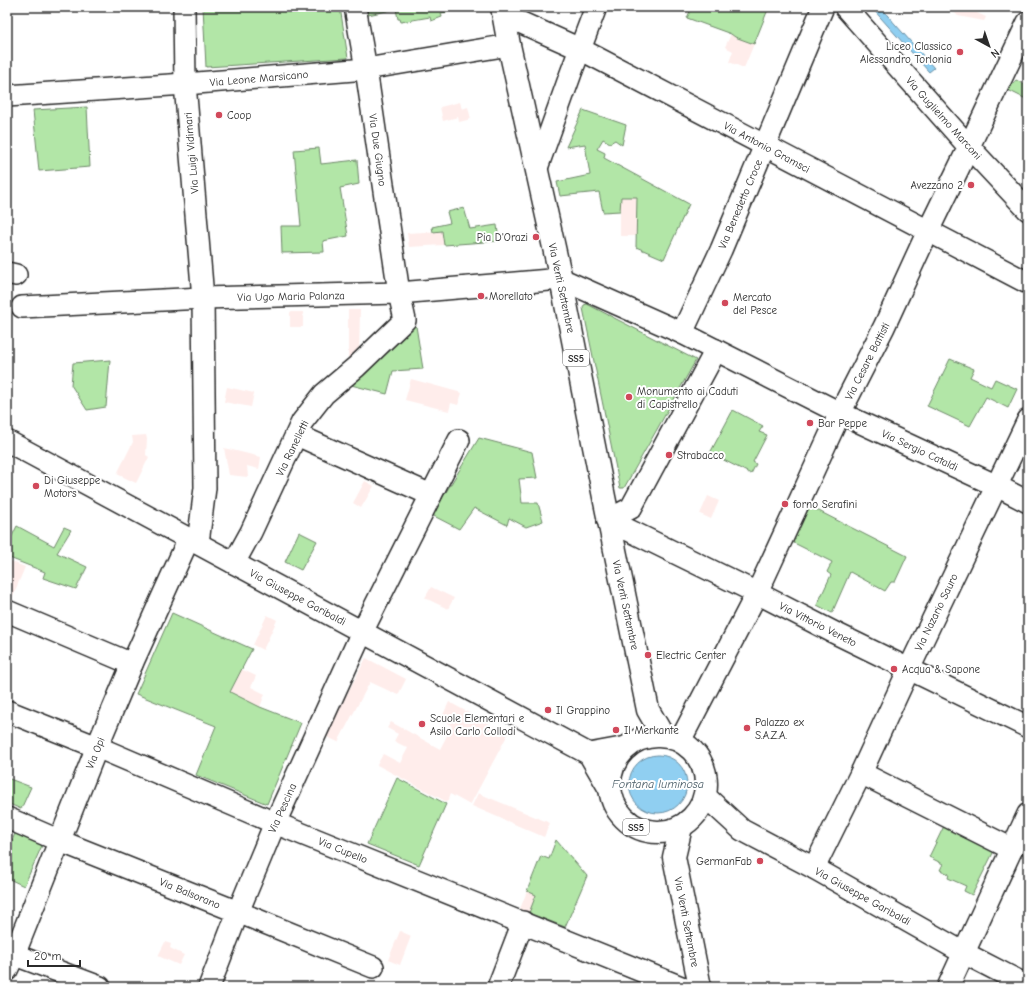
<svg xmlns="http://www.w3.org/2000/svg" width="1035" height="994" viewBox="0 0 1035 994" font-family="'Comic Neue',sans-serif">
	<rect width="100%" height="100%" fill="#fff"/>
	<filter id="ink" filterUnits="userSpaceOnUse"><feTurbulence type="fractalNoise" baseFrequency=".025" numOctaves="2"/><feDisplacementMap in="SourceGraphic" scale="8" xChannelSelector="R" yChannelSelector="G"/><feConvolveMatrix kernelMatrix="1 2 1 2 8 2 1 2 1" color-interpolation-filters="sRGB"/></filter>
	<g filter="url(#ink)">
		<g fill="#ffedeb">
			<path d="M949 7H980L977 13 986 17 984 21 958 16Z"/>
			<path d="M731 34 754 44 744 68 729 62 733 51 725 47Z"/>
			<path d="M460 102 462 109 468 107 471 119 459 122 458 117 443 121 440 107Z"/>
			<path d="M620 197H638L636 236H620Z"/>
			<path d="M442 231 444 245 409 247 407 233Z"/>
			<path d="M348 310H360L359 357H348Z"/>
			<rect x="290" y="312" width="13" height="15"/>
			<path d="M411 379 462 393 458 405 451 403 449 411 405 400Z"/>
			<path d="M227 387 254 393 251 407 224 402Z"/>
			<path d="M146 435 147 439 146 455 149 457 136 483 117 474 133 442 132 436Z"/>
			<path d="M224 448 261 457 259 469 247 466 248 477 229 475Z"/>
			<path d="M365 481 374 486 361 508 353 503Z"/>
			<path d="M708 496 719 501 711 519 700 514Z"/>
			<path d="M7 560 25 567 10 603 7 602Z"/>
			<path d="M431 587 454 598 448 609 425 598Z"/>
			<path d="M267 615 277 620 263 650 253 645Z"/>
			<path d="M366 658 406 679 398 695 370 682 338 742 325 736Z"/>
			<path d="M241 669 256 676 251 687 265 694 260 707 230 692Z"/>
			<path d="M449 702 508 734 470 805 450 794 447 802 377 765 383 754 400 763 408 748 394 741 398 734 387 728 391 722 440 749 452 726 441 719Z"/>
			<path d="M478 793 550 823 544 837 472 806Z"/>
			<path d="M527 891 536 895 529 913 520 909Z"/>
			<path d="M400 931 411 936 400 965 388 960Z"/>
			<path d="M165 942 171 944 170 948 184 955 179 965 158 956Z"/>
		</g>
		<g fill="#b2e6a7" stroke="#6e8869">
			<path d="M203 7H340L348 58 206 67Z"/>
			<path d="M367 7H420V9L428 7H446L447 12 441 13 442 17 431 21 430 17 401 22 400 19H398L396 9 368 15Z"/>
			<path d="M692 7H769L754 44 735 37 731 34 687 18Z"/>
			<path d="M1016 80 1028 86V100L1008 90Z"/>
			<path d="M87 107 90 167 39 171 33 110Z"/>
			<path d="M583 110 626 125 622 145 615 140 610 143 603 139 597 149 605 153 604 158 689 204 664 259 636 247 637 197H621L620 211 603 212 599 192 560 196 557 182 590 175 585 144 566 147Z"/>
			<path d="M319 148 321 164 357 160 359 184 340 188 348 236 323 241 324 252 282 253 281 226H301L294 150Z"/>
			<path d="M464 208 470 229 497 225 499 241 444 245 442 231 433 232 432 227 450 223 447 212Z"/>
			<path d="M587 304 696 360 624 488H620L583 308 584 305Z"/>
			<path d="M416 326 423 369 393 371 387 394 343 383 404 327Z"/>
			<path d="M950 359 974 369 970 377 991 387 995 379 1017 389 1008 408 986 397 970 426 927 406Z"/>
			<path d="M110 360 106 407 87 410 71 385 73 363Z"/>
			<path d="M733 410 763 426 759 432 767 435 753 462 756 464 751 474 710 453Z"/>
			<path d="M479 438 532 452 537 478 519 479 522 503H538L543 521 526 527 509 518 507 525 474 508 459 529 432 515Z"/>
			<path d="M809 506 907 556 895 582H891L885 591 850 572 832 613 817 605 831 575 827 572 832 562 792 542Z"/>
			<path d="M17 526 54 546 64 527 71 530 57 553 87 567 76 589 43 578 45 572 7 557V546Z"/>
			<path d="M299 532 317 541 301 570 285 562Z"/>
			<path d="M172 613 252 649 230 692 260 707 301 723 267 804 196 775 216 726 136 694Z"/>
			<path d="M7 778 31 787 21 809 7 803Z"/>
			<path d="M397 778 446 804 419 865 367 844Z"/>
			<path d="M944 826 994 851 972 895 964 891 966 886 948 878 949 874 940 870 943 864 929 857Z"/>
			<path d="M17 829 44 841 24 886 7 878V852Z"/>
			<path d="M556 840 587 876 565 927 529 913 536 895 527 891 541 856 549 859Z"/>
		</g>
		<g fill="#90cff1" stroke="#688da2">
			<path d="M873 7H880L934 68 929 72 872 8Z"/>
			<circle cx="658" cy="784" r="29"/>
		</g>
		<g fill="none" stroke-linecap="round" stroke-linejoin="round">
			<g stroke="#2b2b2b" stroke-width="24">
				<g id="minor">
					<path d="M184 7 185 84 203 298 205 488 198 543"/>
					<path d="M845 7 969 147 1028 210"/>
					<path d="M504 15 580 49 1028 283"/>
					<path d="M7 96 185 84 366 69 509 45"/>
					<path d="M537 168 571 73 596 7"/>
					<path d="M7 273 16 275"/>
					<path d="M22 307 203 298 399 293 561 279 682 333 840 413 997 486 1028 502"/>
					<path d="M682 333 721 250 823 7"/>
					<path d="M7 441 589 754 610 790"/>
					<path d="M431 495 459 440"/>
					<path d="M608 520 757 593 833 632 1028 727"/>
					<path d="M608 520 631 508 716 350"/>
					<path d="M234 563 251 532 302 422 324 394 356 367 405 320 399 293 366 69 355 7"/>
					<path d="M7 611 132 664"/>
					<path d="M7 711 97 747 275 823 681 987"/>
					<path d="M680 741 757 593 840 413 884 327 928 231 965 155 1028 22"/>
					<path d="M589 754 627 747"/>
					<path d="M861 773 1012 849"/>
					<path d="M705 796 742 830 814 868 964 953 1028 986"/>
					<path d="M7 818 60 841 238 912 373 967"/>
					<path d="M814 868 861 773 909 669 1028 420"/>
					<path d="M7 952 100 987"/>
					<path d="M7 970 14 955 97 747 132 664 189 538"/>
					<path d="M209 987 238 912 275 823 362 632 431 495 297 435"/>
					<path d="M498 987 523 922"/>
					<path d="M948 987 1028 814"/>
				</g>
			</g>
			<g stroke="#2b2b2b" stroke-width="25">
				<g id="major">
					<path d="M502 7 509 45 561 279 604 497 648 710 663 736"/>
					<circle cx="658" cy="784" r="48"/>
					<path d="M681 827 674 857 700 987"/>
				</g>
			</g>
			<use href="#minor" stroke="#fff" stroke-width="21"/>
			<use href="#major" stroke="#fff" stroke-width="22"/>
		</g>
	</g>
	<g fill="#d1495b" stroke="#fff" stroke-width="1.5">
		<circle cx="960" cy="52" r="4"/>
		<circle cx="219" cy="115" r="4"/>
		<circle cx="971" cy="185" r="4"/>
		<circle cx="536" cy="237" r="4"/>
		<circle cx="481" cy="296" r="4"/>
		<circle cx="725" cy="303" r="4"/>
		<circle cx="629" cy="397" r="4"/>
		<circle cx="810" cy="423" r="4"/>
		<circle cx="669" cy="455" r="4"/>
		<circle cx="36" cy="486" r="4"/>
		<circle cx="785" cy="504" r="4"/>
		<circle cx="648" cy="655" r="4"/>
		<circle cx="894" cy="669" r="4"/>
		<circle cx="548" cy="710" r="4"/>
		<circle cx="422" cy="724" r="4"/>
		<circle cx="747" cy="728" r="4"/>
		<circle cx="616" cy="730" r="4"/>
		<circle cx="760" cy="861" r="4"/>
	</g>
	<g text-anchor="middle" stroke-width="4" stroke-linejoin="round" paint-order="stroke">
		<g fill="#fff" stroke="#6b6b6b" stroke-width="1">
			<rect x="563" y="350" width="26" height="16" rx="3"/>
			<rect x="623" y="819" width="26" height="16" rx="3"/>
		</g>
		<g font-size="10" font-weight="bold" fill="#2b2b2b">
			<text x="576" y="362">SS5</text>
			<text x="636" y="831">SS5</text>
		</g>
		<g font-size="11" fill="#2b2b2b" stroke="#fff" text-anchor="start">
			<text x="952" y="50" text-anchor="end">Liceo Classico<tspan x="952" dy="13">Alessandro Torlonia</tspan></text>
			<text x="227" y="119">Coop</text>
			<text x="963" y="189" text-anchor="end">Avezzano 2</text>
			<text x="528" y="241" text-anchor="end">Pia D'Orazi</text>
			<text x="489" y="300">Morellato</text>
			<text x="733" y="301">Mercato<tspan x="733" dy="13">del Pesce</tspan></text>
			<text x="637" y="395">Monumento ai Caduti<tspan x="637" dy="13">di Capistrello</tspan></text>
			<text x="818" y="427">Bar Peppe</text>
			<text x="677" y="459">Strabacco</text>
			<text x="44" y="484">Di Giuseppe<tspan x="44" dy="13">Motors</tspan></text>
			<text x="793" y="508">forno Serafini</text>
			<text x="656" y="659">Electric Center</text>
			<text x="902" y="673">Acqua &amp; Sapone</text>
			<text x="556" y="714">Il Grappino</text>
			<text x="430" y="722">Scuole Elementari e<tspan x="430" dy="13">Asilo Carlo Collodi</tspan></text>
			<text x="755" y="726">Palazzo ex<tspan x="755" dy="13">S.A.Z.A.</tspan></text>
			<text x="624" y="734">Il Merkante</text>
			<text x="752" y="865" text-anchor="end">GermanFab</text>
		</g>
		<g font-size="11" fill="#2b2b2b" stroke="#fff">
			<text transform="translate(259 78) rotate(-5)" y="4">Via Leone Marsicano</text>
			<text transform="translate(944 118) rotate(48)" y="4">Via Guglielmo Marconi</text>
			<text transform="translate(767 147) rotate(28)" y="4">Via Antonio Gramsci</text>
			<text transform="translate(378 150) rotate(82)" y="4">Via Due Giugno</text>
			<text transform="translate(191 153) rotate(-95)" y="4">Via Luigi Vidimari</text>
			<text transform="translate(740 204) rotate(-67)" y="4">Via Benedetto Croce</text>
			<text transform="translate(562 288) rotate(78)" y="4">Via Venti Settembre</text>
			<text transform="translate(291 296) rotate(-1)" y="4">Via Ugo Maria Palanza</text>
			<text transform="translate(867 361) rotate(-63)" y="4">Via Cesare Battisti</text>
			<text transform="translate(292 448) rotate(-64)" y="4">Via Ranelletti</text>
			<text transform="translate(920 450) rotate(25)" y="4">Via Sergio Cataldi</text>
			<text transform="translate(298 597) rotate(28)" y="4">Via Giuseppe Garibaldi</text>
			<text transform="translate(626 605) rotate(78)" y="4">Via Venti Settembre</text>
			<text transform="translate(936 612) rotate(-64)" y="4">Via Nazario Sauro</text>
			<text transform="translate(818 624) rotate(27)" y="4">Via Vittorio Veneto</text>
			<text transform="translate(95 753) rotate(-68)" y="4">Via Opi</text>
			<text transform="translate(282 808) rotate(-66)" y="4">Via Pescina</text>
			<text transform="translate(343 850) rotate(22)" y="4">Via Cupello</text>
			<text transform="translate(190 893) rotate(22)" y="4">Via Balsorano</text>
			<text transform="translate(863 896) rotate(29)" y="4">Via Giuseppe Garibaldi</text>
			<text transform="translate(687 922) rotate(79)" y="4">Via Venti Settembre</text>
		</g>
		<g font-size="12" font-style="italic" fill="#495c66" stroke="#fff">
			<text x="658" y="788">Fontana luminosa</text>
		</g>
	</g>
	<rect width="1035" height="994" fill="none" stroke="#fff" stroke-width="24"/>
	<rect x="12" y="12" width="1011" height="970" fill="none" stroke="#2b2b2b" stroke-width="1.5" filter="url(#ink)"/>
	<g transform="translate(989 46) rotate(140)" stroke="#ffffff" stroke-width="3" paint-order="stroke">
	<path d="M0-3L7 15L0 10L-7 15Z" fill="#2b2b2b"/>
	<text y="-6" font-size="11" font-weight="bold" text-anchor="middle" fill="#2b2b2b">N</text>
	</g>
	<path d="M28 960v6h52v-6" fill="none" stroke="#2b2b2b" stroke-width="2"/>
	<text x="34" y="960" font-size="12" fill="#2b2b2b" stroke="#ffffff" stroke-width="3" paint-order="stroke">20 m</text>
</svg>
